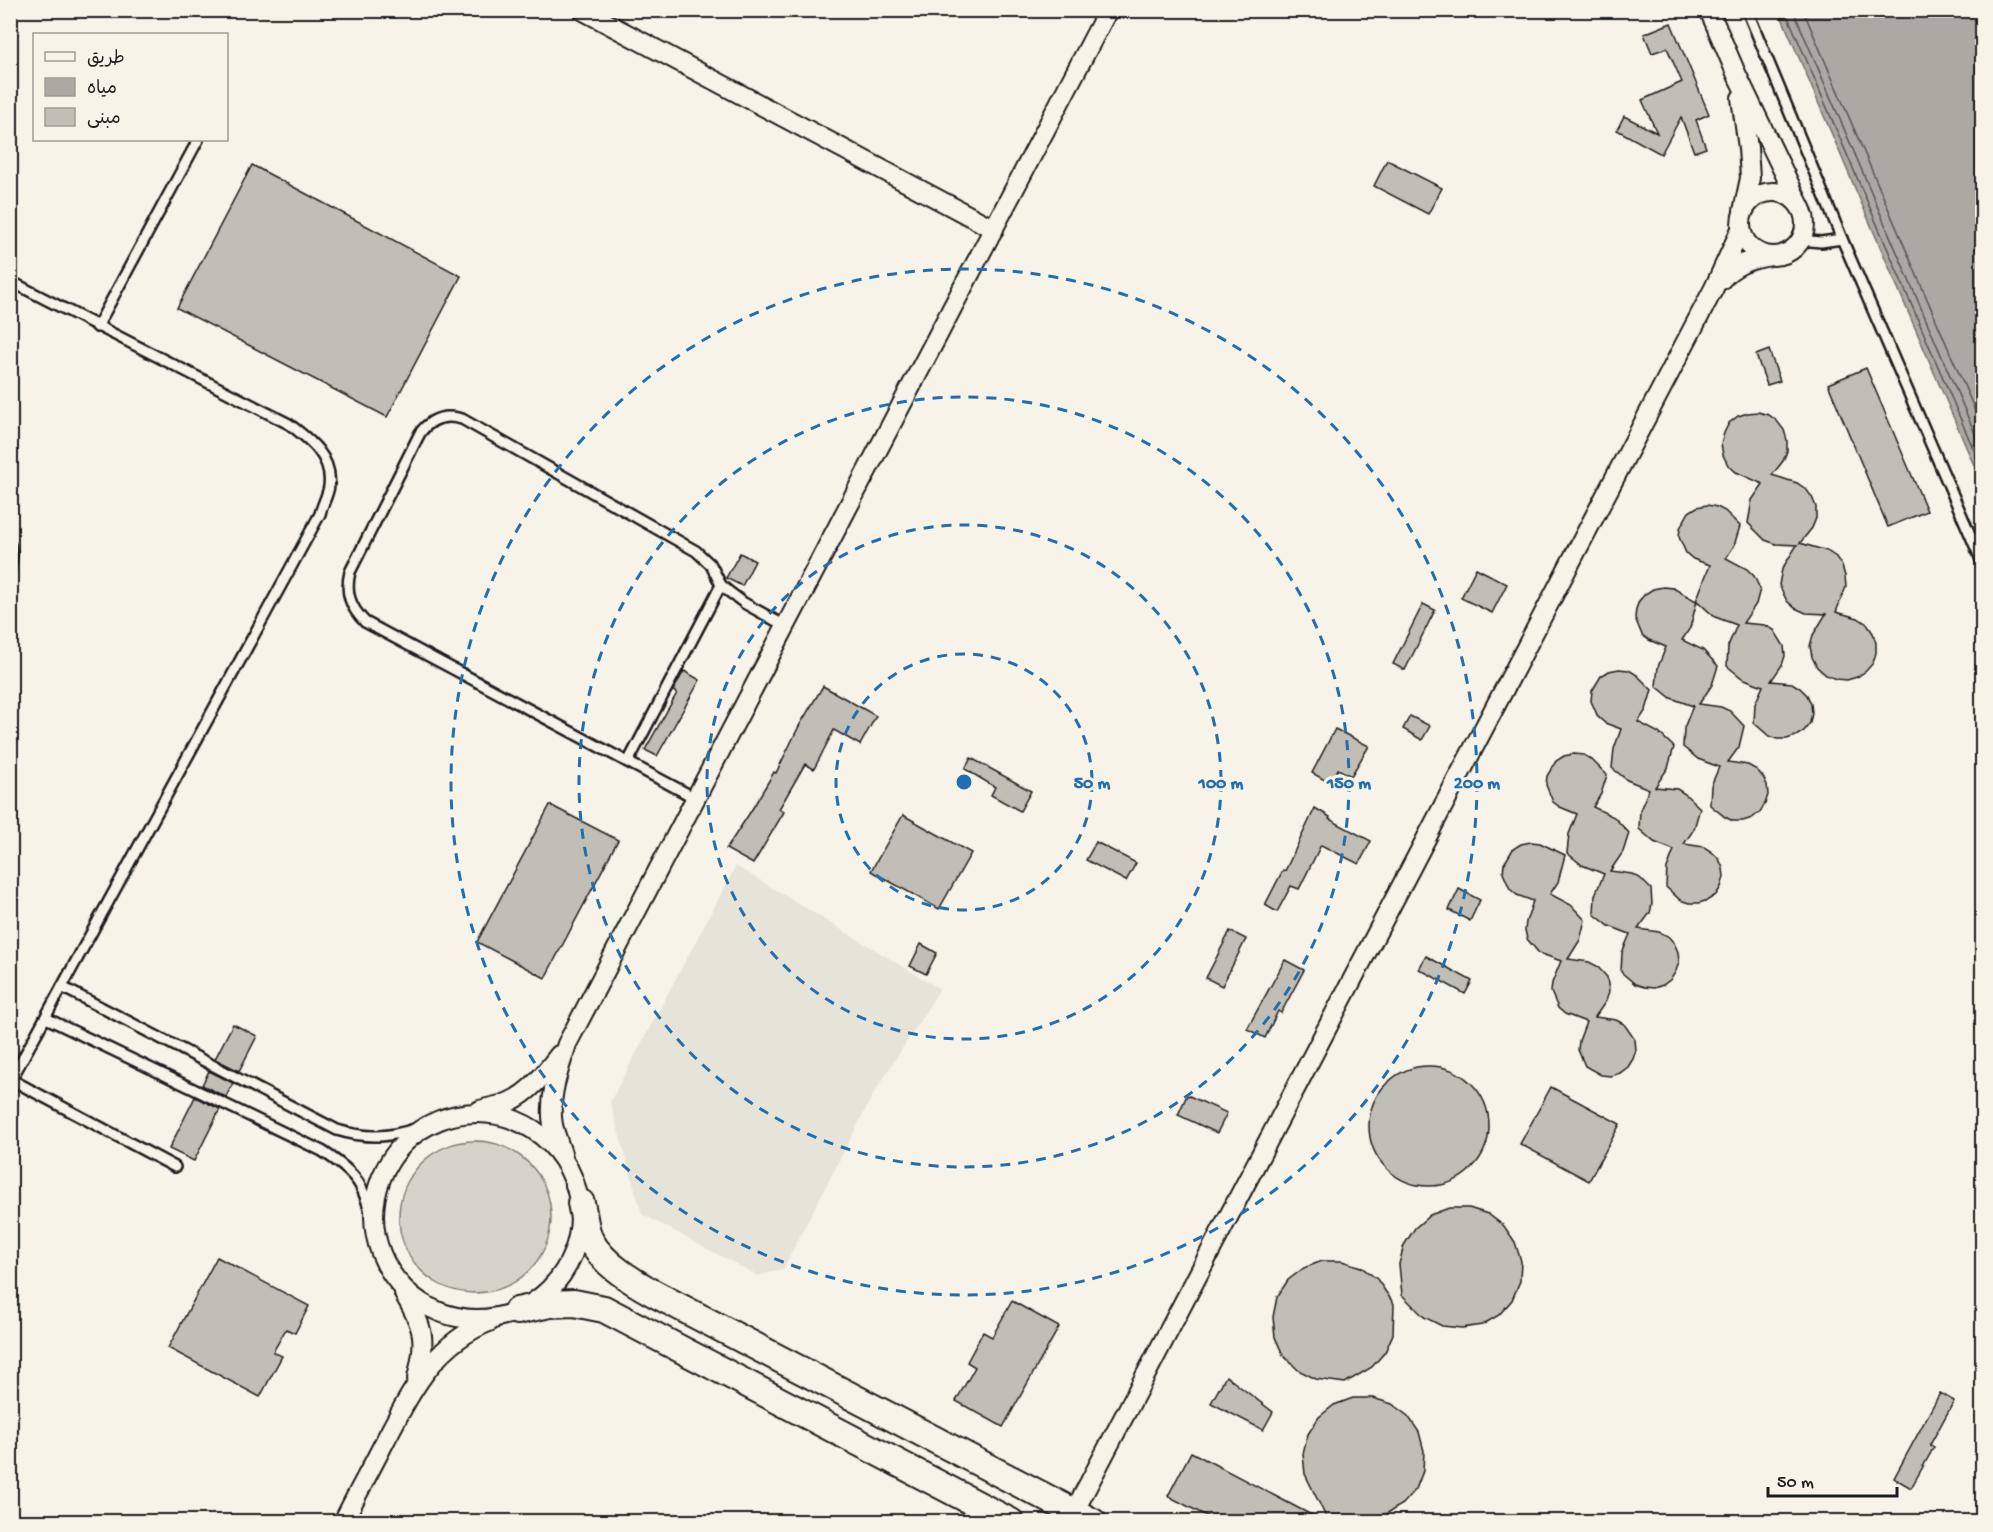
<svg xmlns="http://www.w3.org/2000/svg" width="1993" height="1532" viewBox="0 0 1993 1532" font-family="'Gochi Hand','Playpen Sans Arabic',sans-serif">
	<rect width="100%" height="100%" fill="#f7f3e8"/>
	<filter id="ink" filterUnits="userSpaceOnUse"><feTurbulence type="fractalNoise" baseFrequency=".0167" numOctaves="2"/><feDisplacementMap in="SourceGraphic" scale="12" xChannelSelector="R" yChannelSelector="G"/><feConvolveMatrix kernelMatrix="1 2 1 2 8 2 1 2 1" color-interpolation-filters="sRGB"/></filter>
	<g filter="url(#ink)">
		<path fill="#e6e3d9" d="M736 866 940 989 874 1093 783 1269 758 1276 642 1214 610 1102Z"/>
		<circle fill="#d7d3cb" stroke="#7a7874" stroke-width="1.5" cx="475" cy="1217" r="76"/>
		<path fill="#aca9a2" stroke="#72716c" stroke-width="1.5" d="M1779 11H1982V484L1797 53Z"/>
		<g fill="none" stroke-linecap="round" stroke-linejoin="round">
			<g stroke="#565452" stroke-width="1.5">
				<path d="M1785 10 1982 469"/>
				<path d="M1793 10 1982 450"/>
				<path d="M1803 10 1982 427"/>
			</g>
		</g>
		<g fill="#c0beb5" stroke="#1c1c1c" stroke-width="1.5">
			<path d="M1671 23 1709 114 1696 120 1706 148 1694 152 1681 117 1661 154 1617 130 1624 116 1657 133 1642 100 1682 82 1667 48 1652 53 1644 34Z"/>
			<path d="M1387 160 1442 188 1428 214 1374 186Z"/>
			<path d="M252 165 461 276 387 417 177 308Z"/>
			<path d="M1769 350 1780 381 1767 385 1756 355Z"/>
			<path d="M1866 368 1927 511 1888 527 1828 384Z"/>
			<path d="M1758 412 1769 415 1777 421 1784 430 1787 440V451L1783 461 1772 475 1797 483 1806 489 1812 497 1816 507V518L1812 528 1800 543 1827 551 1836 557 1842 566 1845 576 1846 587 1836 612 1858 618 1867 624 1873 633 1876 643V653L1873 663 1866 671 1857 677 1847 680 1836 679 1826 675 1817 667 1812 657 1810 646 1813 635 1826 614 1806 613 1795 608 1787 601 1779 585 1782 569 1797 545 1776 544 1765 540 1748 523 1752 500 1763 484 1736 472 1728 465 1723 455 1721 444 1724 433 1729 423 1738 416 1748 413Z"/>
			<path d="M1707 505 1717 507 1725 511 1740 526 1734 546 1726 558 1747 569 1754 576 1760 589 1756 604 1743 623 1765 625 1774 630 1784 646 1785 656 1782 665 1771 681 1792 683 1800 688 1807 695 1811 704 1812 713 1810 723 1804 731 1796 736 1787 739H1777L1769 736 1754 723 1755 704 1763 686 1742 678 1727 666 1728 646 1737 625 1715 617 1697 601 1690 628 1682 640 1703 650 1718 666 1712 685 1699 704 1721 707 1730 711 1744 726 1739 747 1728 762 1748 765 1757 770 1763 777 1767 785 1768 795 1765 804 1760 812 1752 818 1743 821H1733L1725 817 1710 805 1711 786 1719 767 1698 759 1683 747 1684 728 1693 706 1671 698 1656 686 1658 667 1666 647 1649 640 1642 635 1635 618 1636 609 1639 601 1645 594 1653 589 1663 587 1673 588 1696 601 1710 565 1693 559 1686 553 1679 537 1680 528 1689 512 1697 507Z"/>
			<path d="M740 553 755 561 742 586 726 578Z"/>
			<path d="M1476 568 1507 584 1492 613 1461 598Z"/>
			<path d="M1423 604 1435 610 1405 670 1393 664Z"/>
			<path d="M1619 669 1629 670 1637 675 1652 690 1646 710 1638 722 1659 733 1674 747 1668 768 1655 787 1677 789 1685 794 1700 808 1694 829 1684 844 1704 847 1712 852 1719 859 1723 868 1724 877 1721 887 1716 895 1708 900 1699 903H1689L1680 900 1666 887 1667 868 1674 850 1654 842 1639 829 1640 810 1649 789 1627 780 1612 768 1614 749 1621 729 1605 723 1598 717 1591 701 1592 691 1601 676 1609 671Z"/>
			<path d="M684 671 700 680 657 756 645 750 677 693 673 691Z"/>
			<path d="M823 686 876 716 860 745 834 730 814 769 805 764 779 809 784 812 753 864 726 849 751 811 774 772 776 773 799 726Z"/>
			<path d="M1410 716 1430 726 1422 740 1403 729Z"/>
			<path d="M1335 729 1369 746 1351 776 1338 769 1330 783 1312 773Z"/>
			<path d="M1574 754 1584 755 1592 760 1607 775 1601 794 1593 807 1614 817 1629 833 1623 852 1610 871 1632 874 1640 878 1651 889 1652 904 1650 913 1638 929 1659 932 1668 936 1674 943 1678 952 1679 962 1676 971 1671 979 1663 985 1654 988 1644 987 1635 984 1621 972 1622 953 1630 934 1609 926 1594 914 1595 895 1604 874 1582 865 1567 853 1569 834 1577 814 1560 807 1553 802 1546 785 1547 776 1556 761 1564 756Z"/>
			<path d="M971 758 1031 791 1020 811 991 795 995 787 965 769Z"/>
			<path d="M550 805 618 840 545 978 477 942Z"/>
			<path d="M1315 808 1330 817 1329 819 1371 841 1359 864 1321 845 1299 889 1291 886 1277 912 1265 905 1283 870 1285 871Z"/>
			<path d="M903 815 971 853 939 909 871 871Z"/>
			<path d="M1096 842 1136 863 1126 881 1086 860Z"/>
			<path d="M1531 842 1540 843 1565 855 1558 882 1550 894 1571 905 1585 920 1580 940 1568 959 1589 962 1597 966 1607 977 1609 992 1606 1001 1595 1017 1616 1020 1624 1024 1635 1040 1636 1050 1633 1059 1628 1067 1620 1073 1611 1076 1601 1075 1585 1066 1578 1050 1579 1041 1586 1022 1565 1014 1558 1008 1551 992 1552 983 1561 961 1539 953 1527 939 1525 930 1526 922 1533 901 1517 895 1510 889 1503 873 1504 864 1513 849 1521 844Z"/>
			<path d="M1459 889 1480 900 1470 921 1449 910Z"/>
			<path d="M1230 931 1246 939 1222 986 1206 978Z"/>
			<path d="M921 944 937 953 926 974 910 966Z"/>
			<path d="M1426 956 1472 981 1465 994 1419 969Z"/>
			<path d="M1285 960 1304 970 1281 1013 1278 1011 1265 1038 1247 1029Z"/>
			<path d="M233 1024 257 1036 239 1071 215 1059Z"/>
			<circle cx="1429" cy="1126" r="60"/>
			<path d="M209 1071 233 1083 226 1097 202 1085Z"/>
			<path d="M1551 1087 1620 1124 1589 1181 1520 1144Z"/>
			<path d="M1187 1095 1227 1113 1217 1133 1178 1115Z"/>
			<path d="M195 1097 220 1109 194 1161 169 1149Z"/>
			<path d="M1449 1208H1469L1488 1214 1504 1226 1515 1242 1521 1261 1520 1281 1512 1300 1499 1315 1482 1325 1462 1328 1442 1326 1424 1317 1402 1295 1399 1264 1404 1245 1415 1228 1430 1215Z"/>
			<path d="M217 1257 309 1306 295 1333 286 1329 273 1352 282 1356 260 1397 168 1348Z"/>
			<path d="M1322 1261H1342L1361 1267 1377 1279 1394 1304 1393 1334 1385 1352 1372 1367 1345 1383 1316 1379 1298 1370 1283 1355 1275 1337 1273 1317 1277 1297 1288 1280 1304 1268Z"/>
			<path d="M1012 1301 1059 1327 1003 1427 956 1401 975 1367 967 1362 983 1332 992 1337Z"/>
			<path d="M1226 1376 1273 1412 1263 1430 1211 1403Z"/>
			<path d="M1940 1393 1954 1401 1930 1445 1934 1447 1911 1488 1894 1478Z"/>
			<path d="M1353 1398H1373L1392 1404 1408 1416 1419 1432 1424 1451 1423 1471 1416 1489 1403 1504 1386 1514 1349 1521H1328L1305 1474 1303 1454 1308 1434 1319 1417 1334 1405Z"/>
			<path d="M1191 1452 1323 1521H1216L1168 1496Z"/>
		</g>
		<g fill="none" stroke-linecap="round" stroke-linejoin="round">
			<g stroke="#1c1c1c" stroke-width="14">
				<g id="lane">
					<path d="M1747 10 1842 239 1982 562"/>
					<path d="M1800 240 1821 242 1842 239"/>
					<path d="M10 281 289 424C309 439 333 457 329 486 328 495 322 505 320 514L10 1082"/>
					<path d="M97 327 198 140"/>
					<path d="M10 545 12 554 10 571"/>
					<path d="M628 762 721 585"/>
					<path d="M697 799 365 622C350 607 345 592 350 572L420 433C431 418 445 414 462 419L696 551 711 565 721 585 728 591 744 603 787 627"/>
					<path d="M62 987 337 1130C373 1141 398 1136 432 1123"/>
					<path d="M46 1018 322 1151C358 1174 365 1186 374 1228"/>
					<path d="M12 1080 175 1167"/>
				</g>
			</g>
			<g stroke="#1c1c1c" stroke-width="22">
				<g id="street">
					<path d="M582 10 994 229"/>
					<path d="M1709 10 1736 73 1801 208"/>
					<path d="M1741 98 1748 148 1750 178 1743 211"/>
					<circle cx="1773" cy="224" r="32"/>
					<path d="M1721 280C1734 264 1752 259 1771 256"/>
					<path d="M480 1110C490 1107 500 1106 509 1102 530 1093 545 1073 559 1055"/>
					<circle cx="477" cy="1216" r="103"/>
					<path d="M563 1157C560 1146 555 1135 553 1125 548 1097 559 1070 567 1044L1108 10"/>
					<path d="M404 1294C424 1327 427 1340 417 1378"/>
					<path d="M1074 1512 1714 288 1741 229"/>
					<path d="M343 1522C357 1494 372 1467 386 1439 413 1388 435 1343 491 1321"/>
				</g>
			</g>
			<g stroke="#1c1c1c" stroke-width="30">
				<g id="secondary">
					<path d="M581 1203C584 1215 585 1230 590 1240 604 1265 632 1281 655 1294L1093 1522"/>
					<path d="M517 1311 550 1304 574 1303 604 1309 1011 1522"/>
				</g>
			</g>
			<use href="#lane" stroke="#f7f3e8" stroke-width="9"/>
			<use href="#street" stroke="#f7f3e8" stroke-width="18"/>
			<use href="#secondary" stroke="#f7f3e8" stroke-width="26"/>
		</g>
	</g>
	<g fill="none" stroke="#1f6fb2" stroke-width="3" stroke-dasharray="10 8">
		<circle cx="964" cy="782" r="128"/>
		<circle cx="964" cy="782" r="257"/>
		<circle cx="964" cy="782" r="385"/>
		<circle cx="964" cy="782" r="513"/>
	</g>
	<circle cx="964" cy="782" r="9" fill="#1f6fb2" stroke="#f7f3e8" stroke-width="3"/>
	<g font-size="18" text-anchor="middle" font-weight="bold" fill="#1f6fb2" stroke="#f7f3e8" stroke-width="6" stroke-linejoin="round" paint-order="stroke">
		<text x="1092" y="788">50 m</text>
		<text x="1221" y="788">100 m</text>
		<text x="1349" y="788">150 m</text>
		<text x="1477" y="788">200 m</text>
	</g>
	<rect width="1993" height="1532" fill="none" stroke="#f7f3e8" stroke-width="36"/>
	<rect x="18" y="18" width="1957" height="1496" fill="none" stroke="#1c1c1c" stroke-width="2" filter="url(#ink)"/>
	<rect x="33" y="33" width="195" height="108" fill="#f7f3e8" stroke="#9f9d96" stroke-width="1.5"/>
	<rect x="45" y="52" width="30" height="9" fill="#f7f3e8" stroke="#9f9d96" stroke-width="1.5"/>
	<text x="87" y="63" font-size="18" fill="#1c1c1c">طريق</text>
	<rect x="45" y="78" width="30" height="18" fill="#aca9a2" stroke="#9f9d96" stroke-width="1.5"/>
	<text x="87" y="93" font-size="18" fill="#1c1c1c">مياه</text>
	<rect x="45" y="108" width="30" height="18" fill="#c0beb5" stroke="#9f9d96" stroke-width="1.5"/>
	<text x="87" y="123" font-size="18" fill="#1c1c1c">مبنى</text>
	<path d="M1768 1487v9h129v-9" fill="none" stroke="#1c1c1c" stroke-width="3"/>
	<text x="1777" y="1487" font-size="18" fill="#1c1c1c" stroke="#f7f3e8" stroke-width="4.5" paint-order="stroke">50 m</text>
</svg>
